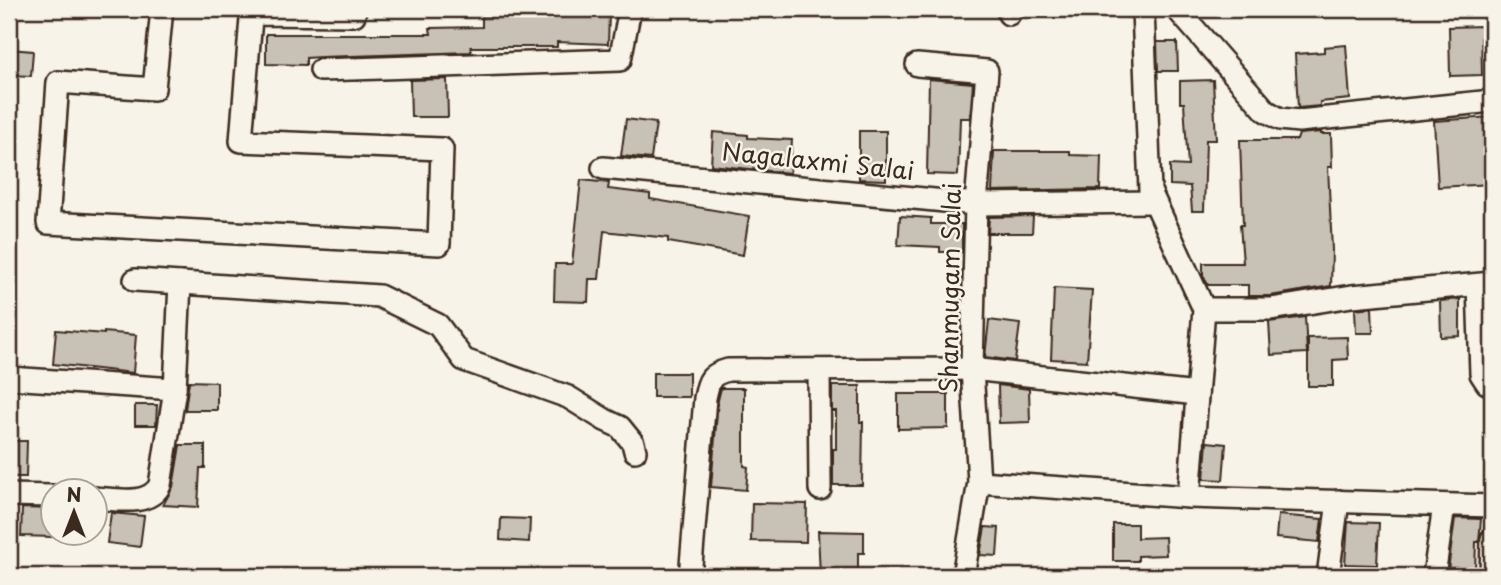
<svg xmlns="http://www.w3.org/2000/svg" width="1501" height="585" viewBox="0 0 1501 585" font-family="'Playpen Sans',sans-serif">
	<rect width="100%" height="100%" fill="#f7f3e8"/>
	<filter id="ink" filterUnits="userSpaceOnUse"><feTurbulence type="fractalNoise" baseFrequency=".0143" numOctaves="2"/><feDisplacementMap in="SourceGraphic" scale="14" xChannelSelector="R" yChannelSelector="G"/><feConvolveMatrix kernelMatrix="1 2 1 2 8 2 1 2 1" color-interpolation-filters="sRGB"/></filter>
	<g filter="url(#ink)">
		<g fill="#c8c1b6" stroke="#3b2a1e" stroke-width="2">
			<path d="M507 11 609 14 608 44 557 42V47H471V52L321 57 306 58V65L266 64V34H431L430 28 482 27V16H507Z"/>
			<path d="M1481 26 1482 75 1450 76 1449 27Z"/>
			<path d="M1157 42H1177L1178 71H1158Z"/>
			<path d="M1346 45 1350 99 1320 102V106L1298 108 1295 54 1324 52V47Z"/>
			<path d="M9 49 33 51 31 76 9 75Z"/>
			<path d="M447 79 448 117H411L410 80Z"/>
			<path d="M929 79 973 83 970 118H960L958 175 927 174Z"/>
			<path d="M1213 80 1216 140H1206L1204 211H1192L1190 186 1170 185V165L1188 166 1184 103H1180V81Z"/>
			<path d="M1492 117V184L1438 187 1434 121Z"/>
			<path d="M626 119 656 123 651 159 621 156Z"/>
			<path d="M859 131H886V180L859 179Z"/>
			<path d="M713 132 748 135V138L792 140 790 173 711 165Z"/>
			<path d="M1321 132V134H1331L1332 167H1328L1332 250 1331 286 1270 296H1248V285H1208L1203 275V263H1243L1240 225H1243L1240 140H1297L1299 134Z"/>
			<path d="M994 151H1070V155L1101 156 1100 189 992 191Z"/>
			<path d="M581 180 609 183 608 189 650 194V199L749 216 743 255 668 242V238L604 231 599 279H589L588 302 554 301 555 264H572Z"/>
			<path d="M900 216 931 218V224H962V252H940V247L898 245Z"/>
			<path d="M1033 216 1032 233H988L989 217Z"/>
			<path d="M1054 288 1092 290 1087 361 1051 359Z"/>
			<path d="M1460 299V336L1441 337 1440 301Z"/>
			<path d="M1372 307 1373 333H1356L1355 309Z"/>
			<path d="M1305 317 1307 353 1271 355 1269 322Z"/>
			<path d="M989 320 1020 324 1015 361 985 357Z"/>
			<path d="M56 330 104 334V332L136 335 133 373 53 364Z"/>
			<path d="M1347 337 1348 359 1333 360V386H1308V338Z"/>
			<rect x="653" y="373" width="36" height="24"/>
			<path d="M189 381 217 382V410H185Z"/>
			<path d="M998 385 1029 389 1030 422 999 423Z"/>
			<path d="M832 386H860V422H863L862 485H833V449H836V411H832Z"/>
			<path d="M721 388H744V466L748 467 746 490 711 487 718 400Z"/>
			<path d="M898 394H948V428L898 429Z"/>
			<path d="M135 405H157L156 425H135Z"/>
			<path d="M9 441H27L26 477H9Z"/>
			<path d="M1207 442 1226 444 1223 480 1204 479Z"/>
			<path d="M180 445H205V468H200L198 507 163 505 173 487Z"/>
			<path d="M752 503 807 504 806 542 751 541Z"/>
			<path d="M22 508 52 509V537L21 536Z"/>
			<path d="M111 513 144 516 140 547 107 543Z"/>
			<path d="M1278 515 1322 519 1319 542 1276 538Z"/>
			<path d="M501 518 530 519 529 542 500 540Z"/>
			<path d="M1455 518 1481 519 1479 542H1476L1475 570H1448Z"/>
			<path d="M1348 522 1379 523 1377 565 1345 564Z"/>
			<path d="M1113 524H1137V538L1165 537 1166 555 1138 556V561H1113Z"/>
			<path d="M985 527 999 528 997 556 980 555Z"/>
			<path d="M818 531 864 532V553H858V576H820Z"/>
		</g>
		<g fill="none" stroke-linecap="round" stroke-linejoin="round">
			<g stroke="#3b2a1e" stroke-width="26">
				<g id="minor">
					<path d="M162 9 154 89 58 82 48 223 439 244 442 149 241 141 251 18 256 14 354 15 355 9"/>
					<path d="M1143 9 1150 191 1204 309 1189 497"/>
					<path d="M1177 9 1266 111 1280 119 1299 121 1492 101"/>
					<path d="M1009 14 1010 9"/>
					<path d="M917 65 987 71 976 204 972 369 979 482 963 576"/>
					<path d="M321 70 620 60 630 9"/>
					<path d="M603 168 976 204 1154 202"/>
					<path d="M135 280 379 296 438 325 464 360 568 397 605 420 620 427 633 443 635 451"/>
					<path d="M1478 285 1481 374 1487 383H1492"/>
					<path d="M1204 309H1271L1352 296 1492 283"/>
					<path d="M819 370 820 489"/>
					<path d="M9 378 175 389"/>
					<path d="M979 482 1189 497 1492 506"/>
					<path d="M9 495 52 496"/>
					<path d="M94 498C115 499 149 507 160 485L175 389 180 283"/>
					<path d="M691 565 705 398C709 380 709 375 728 370L972 369 1197 394"/>
					<path d="M1328 576 1338 501"/>
					<path d="M1434 576 1444 505"/>
					<path d="M1491 576 1492 539"/>
				</g>
			</g>
			<use href="#minor" stroke="#f7f3e8" stroke-width="21"/>
		</g>
	</g>
	<g text-anchor="middle" stroke-width="5" stroke-linejoin="round" paint-order="stroke">
		<g font-size="24" fill="#3b2a1e" stroke="#f7f3e8">
			<text transform="translate(818 162) rotate(6)" y="8">Nagalaxmi Salai</text>
			<text transform="translate(951 288) rotate(-89)" y="8">Shanmugam Salai</text>
		</g>
	</g>
	<rect width="1501" height="585" fill="none" stroke="#f7f3e8" stroke-width="35"/>
	<rect x="18" y="18" width="1466" height="550" fill="none" stroke="#3b2a1e" stroke-width="2.5" filter="url(#ink)"/>
	<g transform="translate(74 512)"><circle r="33" fill="#f7f3e8" stroke="#aca397" stroke-width="2"/>
	<path d="M0-5L12 26L0 18L-12 26Z" fill="#3b2a1e"/>
	<text y="-10" font-size="19" font-weight="bold" text-anchor="middle" fill="#3b2a1e">N</text>
	</g>
</svg>
